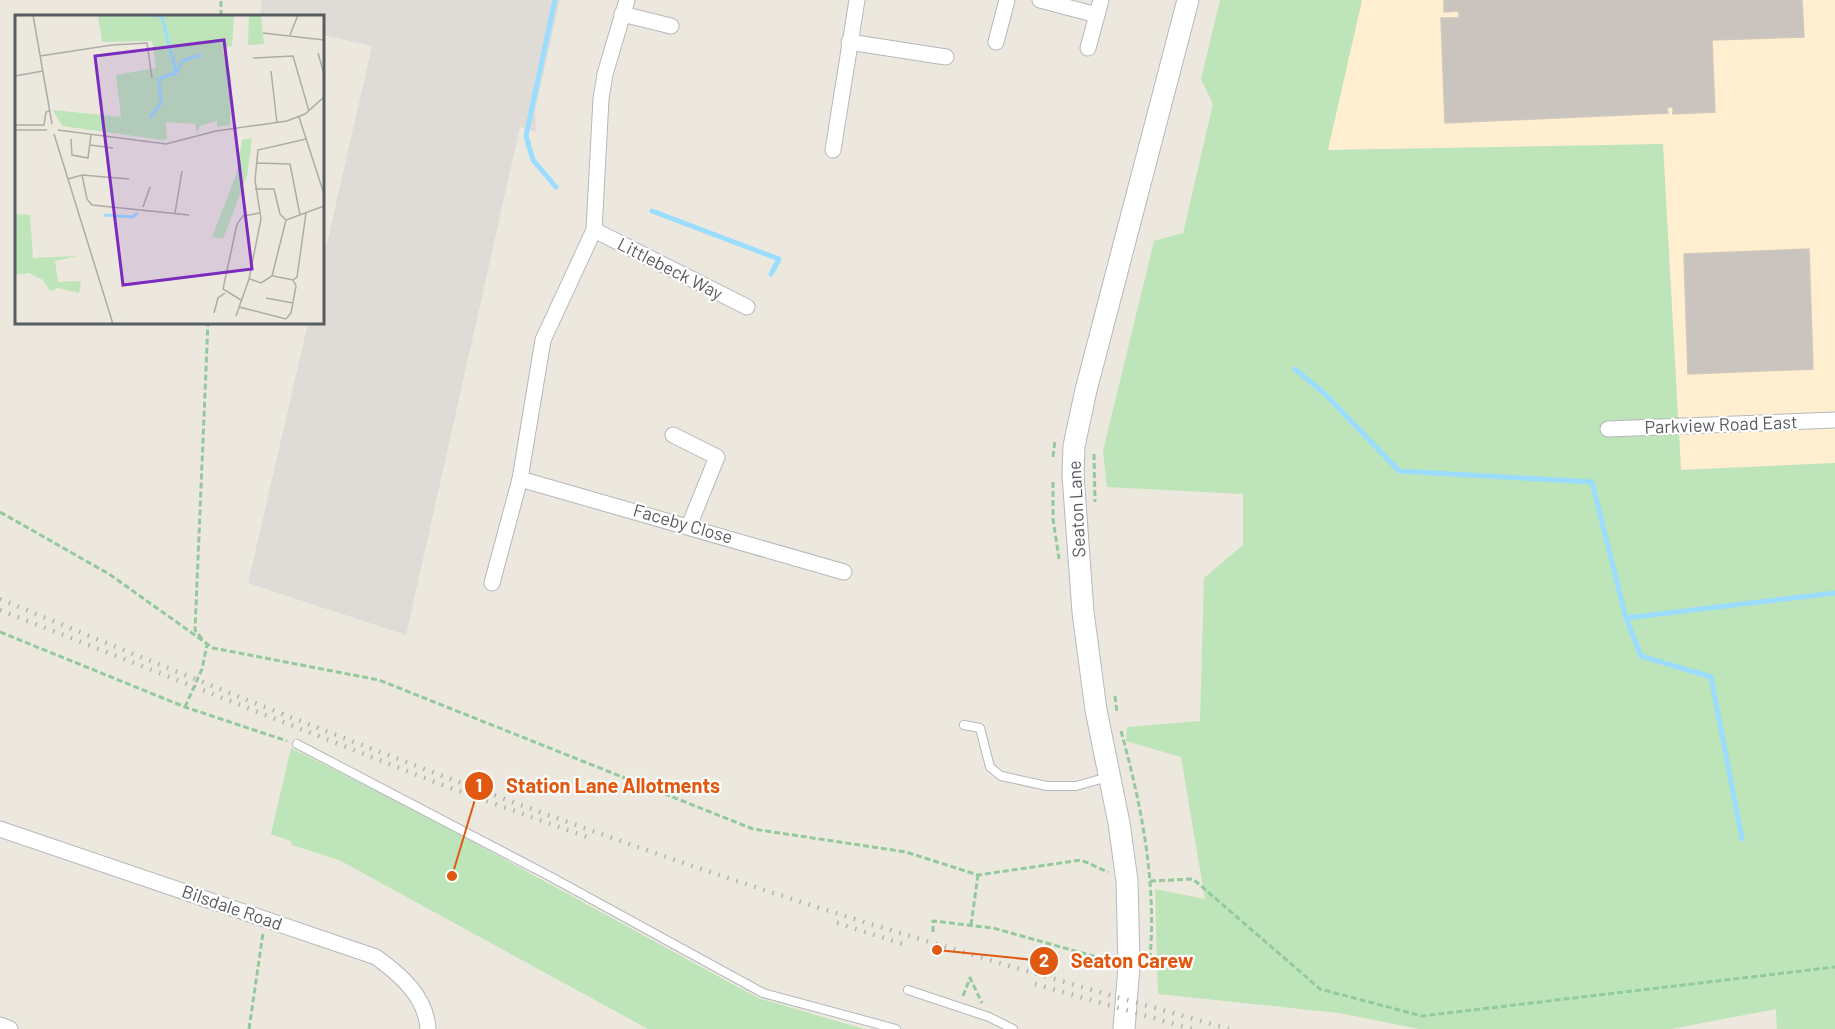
<svg xmlns="http://www.w3.org/2000/svg" width="1835" height="1029" viewBox="0 0 1835 1029" font-family="Barlow,sans-serif">
	<rect width="100%" height="100%" fill="#ece8de"/>
	<path fill="#ffefd0" d="M1362 0H1835V463L1681 470 1663 144 1327 150Z"/>
	<path fill="#dfdbd6" d="M262 0H560L535 110 536 132 520 127 406 635 248 583 308 323 322 322 323 261 372 46 323 35 322 16H260Z"/>
	<g fill="#bde5b9">
		<path d="M1220 0H1362L1328 150 1663 144 1681 470 1835 463V1029H1777L1776 1009 1671 1029H1419L1339 1013 1158 994 1155 889 1205 899 1181 757 1126 741 1127 727 1200 721 1204 578 1243 545V494L1107 487 1103 451 1154 241 1183 233 1213 104 1201 79Z"/>
		<path d="M291 748 418 812 758 998 864 1029H648L339 860 292 845 291 841 271 834Z"/>
	</g>
	<g fill="none" stroke-linecap="round" stroke-linejoin="round">
		<g stroke="#9bddff" stroke-width="5">
			<path d="M555 0 526 136 533 160 556 187"/>
			<path d="M652 211 779 259 771 274"/>
			<path d="M1295 369 1324 393 1399 471 1592 482 1626 618"/>
			<path d="M1742 839 1711 677 1641 656 1626 618 1835 593"/>
		</g>
	</g>
	<g fill="#c9c4be" stroke="#d0c8bd" stroke-width="1.5">
		<path d="M1444 0H1802L1804 37 1712 40 1715 112 1673 114V107H1667L1668 113 1445 123 1441 18H1459V11L1444 12Z"/>
		<path d="M1809 249 1813 369 1688 374 1684 254Z"/>
	</g>
	<g fill="none" stroke-linecap="round" stroke-linejoin="round">
		<g stroke="#b5b8bd" stroke-width="10">
			<g id="service">
				<path d="M964 725 980 728 990 767 1001 776 1047 786H1076L1108 777"/>
				<path d="M297 744 553 878 763 993 896 1029"/>
				<path d="M908 990 989 1017 1013 1029"/>
			</g>
		</g>
		<g stroke="#b5b8bd" stroke-width="17">
			<g id="minor">
				<path d="M1040 0 1097 15"/>
				<path d="M622 14 671 26"/>
				<path d="M849 42 946 57"/>
				<path d="M996 42 1007 0"/>
				<path d="M1088 48 1101 0"/>
				<path d="M833 150 857 0"/>
				<path d="M594 230 747 307"/>
				<path d="M1608 429 1835 420"/>
				<path d="M673 435 717 457 689 526"/>
				<path d="M520 479 844 572"/>
				<path d="M492 583 520 479 543 340 594 230 601 99 605 74 627 0"/>
				<path d="M0 829 376 957C401 975 426 997 428 1029"/>
				<path d="M0 1025 10 1029"/>
			</g>
		</g>
		<g stroke="#b5b9bf" stroke-width="23">
			<path id="secondary" d="M1124 1029 1129 966 1127 881 1119 823 1096 710 1083 612 1073 475 1074 446 1086 390 1188 0"/>
		</g>
		<g stroke="#93c99d" stroke-width="3" stroke-dasharray="6 3" stroke-linecap="butt">
			<path d="M221 16V0"/>
			<path d="M1094 454 1095 502"/>
			<path d="M1053 457 1055 440"/>
			<path d="M1053 482V519L1059 559"/>
			<path d="M0 512 109 574 213 648 379 680 753 829 906 852 978 875 1081 860 1108 872"/>
			<path d="M0 632 185 707 287 741"/>
			<path d="M202 639 195 630 208 322"/>
			<path d="M1115 696 1117 713"/>
			<path d="M185 707 202 669 207 645"/>
			<path d="M1121 731C1142 807 1158 888 1149 968"/>
			<path d="M1150 881 1193 879 1320 989 1422 1016 1835 967"/>
			<path d="M971 925 978 875"/>
			<path d="M933 932V921L993 928 1111 961"/>
			<path d="M963 996 970 978 982 1003"/>
			<path d="M249 1029 263 933"/>
		</g>
		<use href="#service" stroke="#fff" stroke-width="8"/>
		<use href="#minor" stroke="#fff" stroke-width="15"/>
		<use href="#secondary" stroke="#fff" stroke-width="21"/>
		<g stroke="#b1b2b2" stroke-width="4.5" stroke-dasharray="1.5 8" stroke-linecap="butt">
			<path d="M0 599C245 701 494 800 746 884 906 937 1067 983 1229 1029"/>
			<path d="M0 610 445 786 590 838"/>
			<path d="M837 923 903 944"/>
			<path d="M1035 984 1192 1029"/>
		</g>
	</g>
	<g text-anchor="middle" stroke-width="4.5" stroke-linejoin="round" paint-order="stroke">
		<g font-size="18" fill="#585c61" stroke="#fff">
			<text transform="translate(670 269) rotate(27)" y="6">Littlebeck Way</text>
			<text transform="translate(1721 425) rotate(-2)" y="6">Parkview Road East</text>
			<text transform="translate(1077 509) rotate(-93)" y="6">Seaton Lane</text>
			<text transform="translate(683 524) rotate(16)" y="6">Faceby Close</text>
			<text transform="translate(232 908) rotate(19)" y="6">Bilsdale Road</text>
		</g>
	</g>
	<g transform="translate(15 15)">
		<rect width="309" height="309" fill="#ece8de"/>
		<path d="M83 0H219L217 31 207 33 216 62 215 110 202 112V106L185 111 182 118 180 109 151 107 152 124 148 125 47 111 38 95 106 102 101 60 141 53 137 26 87 27ZM234 0H246L249 29 233 30ZM237 123 232 161 208 224 197 222 221 160 227 125ZM0 199 15 200 18 243 62 241 40 246 43 267 66 266 64 278 43 273 35 276 28 265 14 258 0 260Z" fill="#bde5b9"/>
		<path fill="none" stroke="#9bddff" stroke-width="3" d="M132 0 147 1 161 58 167 46 186 40M135 103 146 88 144 64 159 58M89 200 117 202 123 198"/>
		<path fill="none" stroke="#adaca8" stroke-width="1.5" d="M18 0 37 109M248 18 309 25M275 20 283 0M303 38 309 59M25 41 97 30 132 28 137 63M238 43 278 41 294 96M256 56 262 108M0 61 28 56M284 102 309 179M0 110H29L31 97 34 96M0 115H32M43 115 151 129 201 116 272 106 290 99 309 82M39 119 98 309M56 124 57 140 73 143 76 120M75 130 98 133M242 148 275 149 285 200M67 160 72 184 77 190 174 200M53 164 67 160 114 164M240 174H259L265 199 271 205M128 192 135 172M160 198 167 156M258 261 278 265 282 262 291 198M235 264 246 268 257 261 271 205 309 191M251 283 278 288M226 285 208 274 222 209 228 201 245 198M224 292 271 304 276 298 281 271 278 265M199 298 203 283 210 278M221 301 234 264 246 204 240 165 243 135 291 124"/>
		<path fill="#7b2cbf" fill-opacity="0.15" stroke="#7b2cbf" stroke-width="3" d="M209 25 237 254 108 270 80 41Z"/>
		<rect width="309" height="309" fill="none" stroke="#585c61" stroke-width="3"/>
	</g>
	<path fill="none" stroke="#e15910" stroke-width="2" d="M452 876L479 786M937 950L1044 961"/>
	<g fill="#e15910" stroke="#fff" stroke-width="2">
		<circle cx="452" cy="876" r="6"/>
		<circle cx="937" cy="950" r="6"/>
		<circle cx="479" cy="786" r="15"/>
		<circle cx="1044" cy="961" r="15"/>
	</g>
	<g font-size="18" text-anchor="middle" font-weight="bold" fill="#fff">
		<text x="479" y="792">1</text>
		<text x="1044" y="967">2</text>
	</g>
	<g font-size="20" text-anchor="middle" font-weight="bold" fill="#e15910" stroke="#fff" stroke-width="4.5" stroke-linejoin="round" paint-order="stroke">
		<text x="613" y="793">Station Lane Allotments</text>
		<text x="1132" y="968">Seaton Carew</text>
	</g>
</svg>
